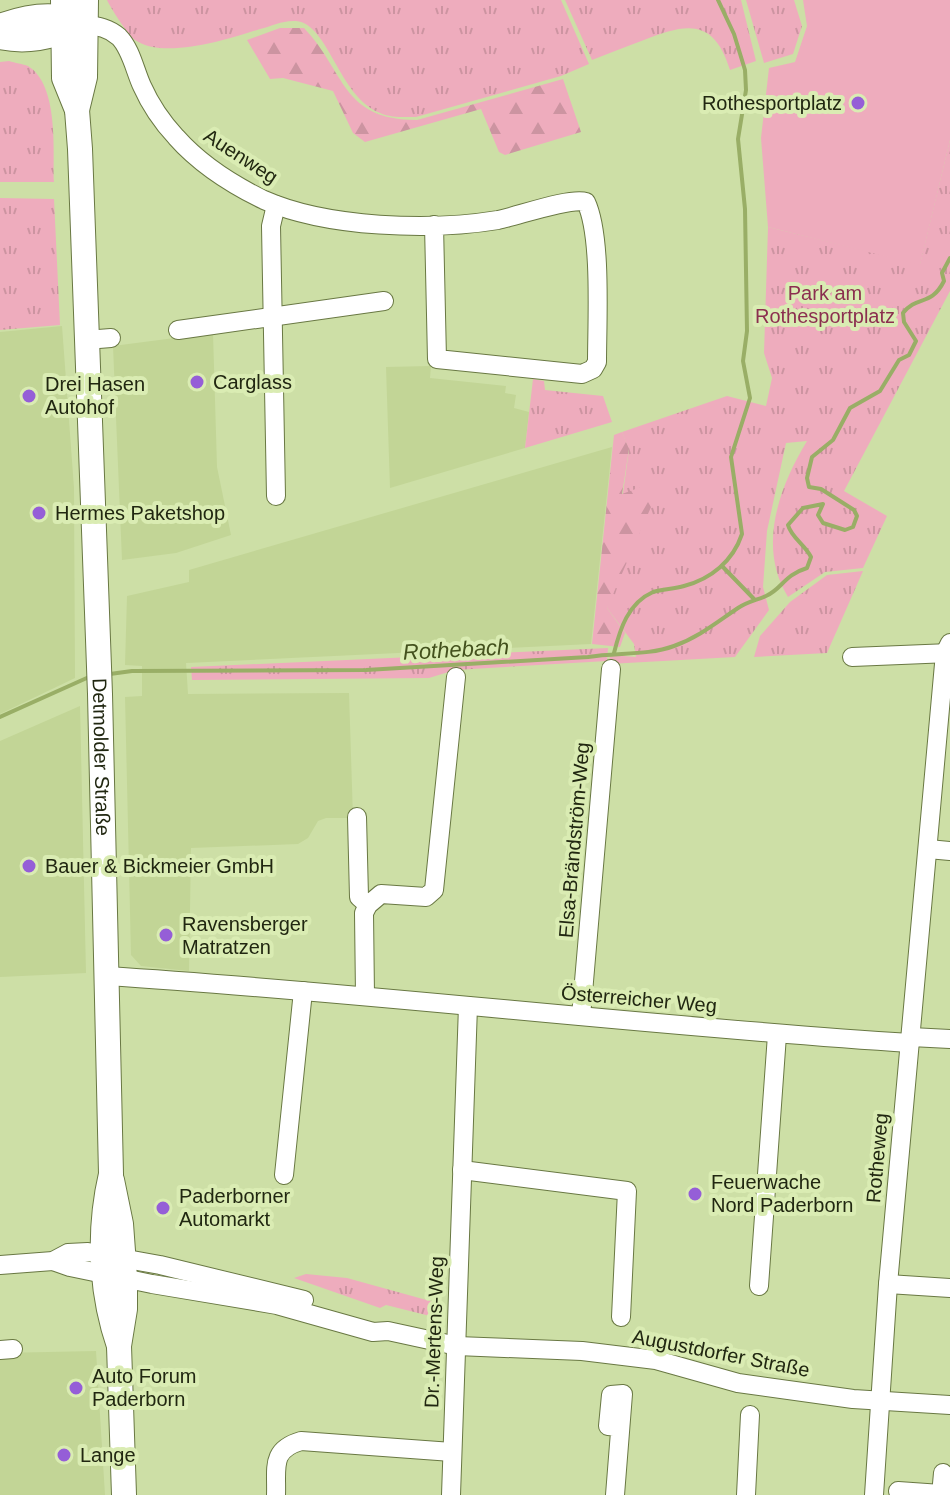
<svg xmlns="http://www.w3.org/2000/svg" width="950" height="1495" viewBox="0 0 950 1495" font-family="Helvetica,sans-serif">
	<defs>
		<pattern id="grass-tufts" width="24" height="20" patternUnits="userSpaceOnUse" patternTransform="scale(2)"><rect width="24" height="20" fill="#eeacbd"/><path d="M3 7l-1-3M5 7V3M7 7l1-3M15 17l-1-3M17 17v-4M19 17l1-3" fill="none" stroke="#cc94a1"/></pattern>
		<pattern id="forest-firs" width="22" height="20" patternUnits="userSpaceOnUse" patternTransform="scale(2)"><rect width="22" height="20" fill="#eeacbd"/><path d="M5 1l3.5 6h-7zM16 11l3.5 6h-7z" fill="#cc94a1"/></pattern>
	</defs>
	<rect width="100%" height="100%" fill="#cddfa6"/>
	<g fill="#c2d596">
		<path d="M62 326 74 488 75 678 0 714V332Z"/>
		<path d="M213 333 217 467 231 535 176 553 122 560 113 346Z"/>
		<path d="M431 366 430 378 506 386 505 393 516 395 514 408 529 412 525 448 390 488 386 367Z"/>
		<path d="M612 447 591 644 186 663 188 694 349 693 353 818H326L318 821 308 838 298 844 191 848 189 971 141 966 131 955 125 697 142 696V666L125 665 127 596 189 582V570Z"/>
		<path d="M80 706 86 973 0 977V741Z"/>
		<path d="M96 1351 105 1495H0V1353Z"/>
	</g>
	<g fill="url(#grass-tufts)">
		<path d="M107 0H561L589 64 561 76 416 117C404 117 391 118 380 113 338 96 329 24 296 21 283 20 272 26 260 29 230 39 163 60 135 40 128 35 110 7 107 0Z"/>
		<path d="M565 0H741L756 61 730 70C714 18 687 23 644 40 626 47 609 53 592 60Z"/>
		<path d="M746 0H794L802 26 793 54 764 63Z"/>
		<path d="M9 61C15 63 23 64 28 66 59 85 53 150 54 182H0V62Z"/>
		<path d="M950 140V291L844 491 887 516 863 568 825 572 788 597C757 547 779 487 807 441L786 443 767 531 763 587 769 610 735 657 609 664 610 655 636 657 634 644 607 608 629 450 622 432 727 396 766 406 772 378 764 353 768 227 920 264Z"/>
		<path d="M0 198 54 199 60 325 0 330Z"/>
		<path d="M533 379 544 381 545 390 603 396 612 422 525 448Z"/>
		<path d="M863 571 827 653 754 657 760 636 790 602 827 575Z"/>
		<path d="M608 648 607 661 455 670 429 678 192 680 191 667Z"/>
		<path d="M306 1274 347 1278 441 1304 439 1314 430 1316 386 1305 380 1308 294 1278Z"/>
	</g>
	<g fill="url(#forest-firs)">
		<path d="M280 28H304C346 72 341 120 417 120L563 79 581 132 505 155 499 152 481 109 365 142 353 133 333 91 283 78 270 79 247 40Z"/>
		<path d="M622 432 629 449 622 494 649 484 658 491 607 608 625 633 620 647 592 644 614 435Z"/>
	</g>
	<path fill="#eeacbd" d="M803 0H950V140L920 265 768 227 761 138 769 68 795 62 807 26Z"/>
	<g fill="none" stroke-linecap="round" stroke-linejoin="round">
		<g stroke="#99ae66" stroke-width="4">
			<path d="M722 566 754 599"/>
			<path d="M614 653C620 629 628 603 653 592 663 589 674 589 684 586 711 579 733 561 742 534L731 457 750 398 743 361 747 331 745 209 738 139 746 90 745 70 734 34 718 0"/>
			<path d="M110 674 132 671 366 670 588 657C616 652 647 656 674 646 699 637 717 622 738 608 747 602 757 600 766 596 782 589 784 575 807 568L811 557C805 545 791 537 788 525L803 508 823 504 818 515 823 523 845 530 853 527 857 516 854 510 821 489 809 487 807 478 812 457 833 440 850 408 880 391 899 360 909 355 916 341 904 322 903 313C917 295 931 307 944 281L942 273 950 258"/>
			<path d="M0 717 89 677"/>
		</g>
		<g stroke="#697843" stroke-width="20">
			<g id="minor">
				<path d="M85 25C98 26 109 28 119 37 131 49 135 71 142 86 150 104 163 123 176 137 199 163 233 185 264 200 327 228 431 231 498 220 518 216 570 197 586 202 602 236 597 321 597 362L593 369 582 374 437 359 434 225"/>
				<path d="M276 205 271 226 276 496"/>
				<path d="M178 330 384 301"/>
				<path d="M86 340 111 338"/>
				<path d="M852 657 950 653"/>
				<path d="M357 817 359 897 368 905"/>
				<path d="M928 849 950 851"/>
				<path d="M107 976C375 993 642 1026 910 1043"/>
				<path d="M365 996 364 913 368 905 381 894 426 897 434 890 456 677"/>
				<path d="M581 1016 611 669"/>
				<path d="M911 1037 950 1039"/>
				<path d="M462 1170 627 1191 621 1317"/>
				<path d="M284 1175 303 991"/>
				<path d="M53 1261 70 1267 152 1284 277 1305 373 1332 388 1331 457 1346 582 1351 656 1360 738 1383 853 1399 950 1405"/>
				<path d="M0 1265 53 1261 68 1253 88 1252 160 1265 304 1300"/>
				<path d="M888 1284 950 1288"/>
				<path d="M759 1286 777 1035"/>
				<path d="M0 1350 13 1349"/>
				<path d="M898 1491 941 1494"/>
				<path d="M276 1495C277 1468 270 1450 301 1441L452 1452"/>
				<path d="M451 1495 468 1006"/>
				<path d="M615 1495 623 1394 611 1395 608 1426 620 1427"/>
				<path d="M746 1495 750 1415"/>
				<path d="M874 1495 888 1284 945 653 950 643"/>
				<path d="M941 1495 943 1473"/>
			</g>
		</g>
		<g stroke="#697843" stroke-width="26">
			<g id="major">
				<path id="s1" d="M63 0 64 78 77 110 80 149 100 694 111 1174C98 1230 100 1291 119 1346"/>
				<path d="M0 26C24 17 52 12 76 21"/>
				<path d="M0 37C27 43 50 37 76 28"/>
				<path d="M77 110 85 77 86 0"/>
				<path d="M112 1180 121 1224 125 1278V1309L119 1346 124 1495"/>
			</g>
		</g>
		<use href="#minor" stroke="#fff" stroke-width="18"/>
		<use href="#major" stroke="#fff" stroke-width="24"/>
	</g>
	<g fill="#955ed7" stroke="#daecb3" stroke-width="3">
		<circle cx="858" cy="103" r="8"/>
		<circle cx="197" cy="382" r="8"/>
		<circle cx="29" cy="396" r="8"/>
		<circle cx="39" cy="513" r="8"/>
		<circle cx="29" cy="866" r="8"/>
		<circle cx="166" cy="935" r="8"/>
		<circle cx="695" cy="1194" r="8"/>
		<circle cx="163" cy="1208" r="8"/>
		<circle cx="76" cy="1388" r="8"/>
		<circle cx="64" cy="1455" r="8"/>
	</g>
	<g text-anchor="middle" stroke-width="8" stroke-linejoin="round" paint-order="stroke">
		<g font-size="20" fill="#212711" stroke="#daecb3" text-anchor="start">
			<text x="842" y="110" text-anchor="end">Rothesportplatz</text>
			<text x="213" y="389">Carglass</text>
			<text x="45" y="391">Drei Hasen<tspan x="45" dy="23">Autohof</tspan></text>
			<text x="55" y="520">Hermes Paketshop</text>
			<text x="45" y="873">Bauer &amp; Bickmeier GmbH</text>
			<text x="182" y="931">Ravensberger<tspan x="182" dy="23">Matratzen</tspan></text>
			<text x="711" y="1189">Feuerwache<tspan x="711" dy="23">Nord Paderborn</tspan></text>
			<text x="179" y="1203">Paderborner<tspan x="179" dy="23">Automarkt</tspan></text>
			<text x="92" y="1383">Auto Forum<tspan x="92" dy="23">Paderborn</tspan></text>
			<text x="80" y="1462">Lange</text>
		</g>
		<g font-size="20" fill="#212711" stroke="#daecb3">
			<text transform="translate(241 156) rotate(33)" y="7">Auenweg</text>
			<text dy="7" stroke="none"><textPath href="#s1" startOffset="760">Detmolder Straße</textPath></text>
			<text transform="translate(574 840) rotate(-85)" y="7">Elsa-Brändström-Weg</text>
			<text transform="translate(639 999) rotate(5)" y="7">Österreicher Weg</text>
			<text transform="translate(877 1158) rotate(-85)" y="7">Rotheweg</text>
			<text transform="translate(434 1332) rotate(-88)" y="7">Dr.-Mertens-Weg</text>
			<text transform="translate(721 1353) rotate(11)" y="7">Augustdorfer Straße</text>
		</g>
		<g font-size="20" fill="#8b2f4f" stroke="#daecb3">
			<text x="825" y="300">Park am<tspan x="825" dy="23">Rothesportplatz</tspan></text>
		</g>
		<g font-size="22" font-style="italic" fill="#43511d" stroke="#daecb3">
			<text transform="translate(456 649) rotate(-3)" y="8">Rothebach</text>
		</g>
	</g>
</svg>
